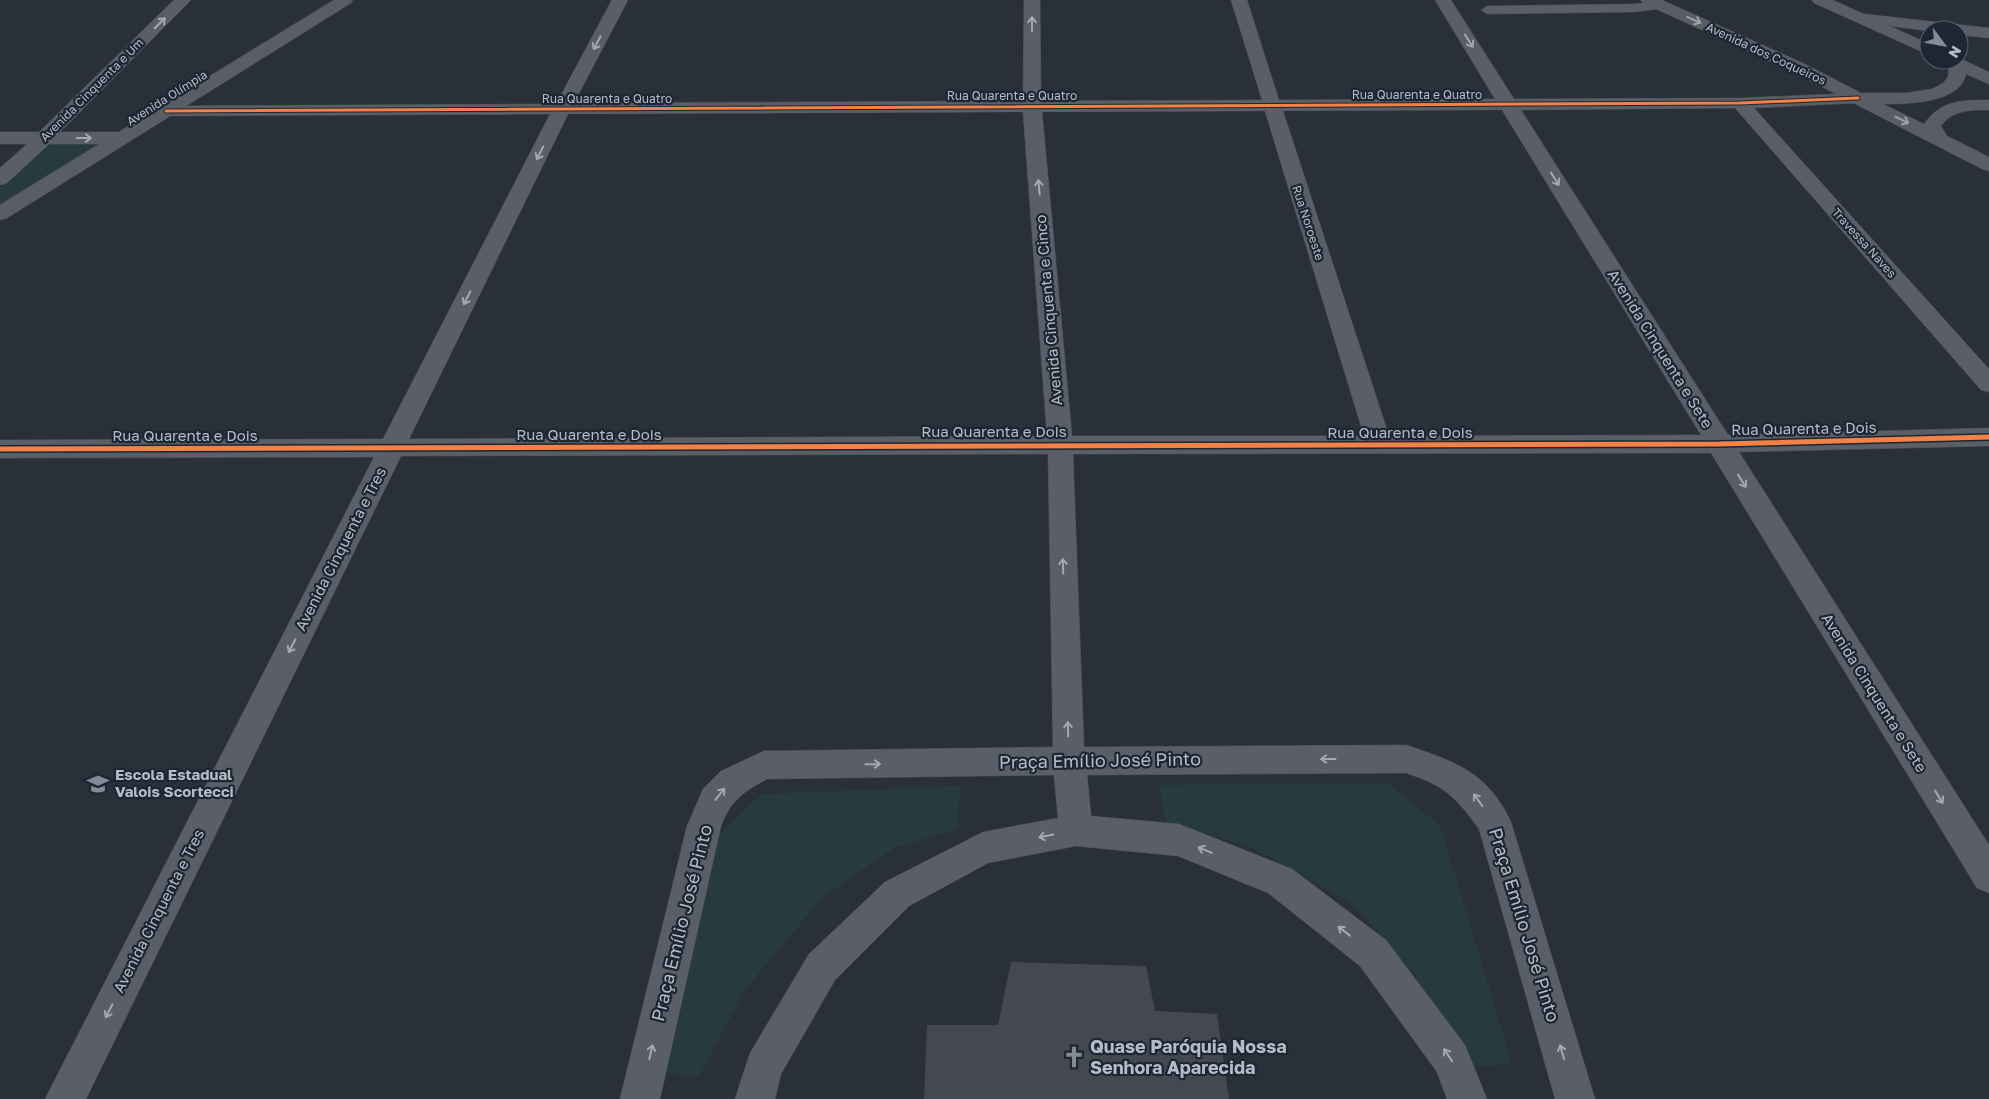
<svg xmlns="http://www.w3.org/2000/svg" width="1989" height="1099" viewBox="0 0 1989 1099" font-family="'Golos Text',sans-serif">
	<rect width="100%" height="100%" fill="#2a3038"/>
	<g fill="#273a3e">
		<path d="M106 142 0 209V187L48 143Z"/>
		<path d="M1387 783 1440 825 1512 1063 1473 1068 1414 974 1353 904 1251 847 1166 822 1159 785Z"/>
		<path d="M961 786 957 829 894 848 823 897 748 986 699 1076 658 1074 718 835 762 794Z"/>
	</g>
	<path fill="#444950" d="M1011 962 1146 966 1155 1011 1217 1014 1229 1099H924L927 1025H998Z"/>
	<g fill="none" stroke-linecap="round" stroke-linejoin="round">
		<g stroke="#484c53" stroke-width="1">
			<path id="lane" d="M1661 1 1665 2 1667 5 1665 8 1635 12 1487 14 1481 10 1487 6 1635 4Z"/>
		</g>
		<g stroke="#484c53" stroke-width="1">
			<g id="street">
				<path d="M174 0H191L60 132H122L129 134 131 138 129 142 122 144H49L7 183 0 185V168L27 144H0V132H39Z"/>
				<path d="M612 0H628L574 103 1023 101 1024 0H1040L1041 101 1262 100 1231 0H1247L1279 100 1495 99 1435 0H1451L1514 99 1740 98 1858 93 1864 94 1867 98 1864 102 1858 103 1754 108 1989 369V392L1981 390 1735 108 1521 110 1728 435 1989 428V446L1739 452 1989 845V893L1977 888 1711 453 1073 454 1084 747 1406 745C1454 761 1488 772 1511 822L1595 1099H1555L1479 829C1455 796 1445 786 1406 773L1087 775 1091 816 1179 824 1292 869 1386 940 1465 1045 1487 1099H1447L1437 1072 1360 966 1268 893 1178 856 1076 846 988 863 909 906 835 980 781 1074 775 1099H735L750 1053 809 954 885 882 983 832 1058 818 1054 775 767 779C743 792 731 800 721 826L660 1099H620L687 826 703 789 721 771 764 751 1053 747 1048 454 401 456 86 1099H45L374 457 0 458V440L383 439 550 114 166 116 160 115 157 111 160 107 166 106 556 104ZM1502 110 1701 435 1389 436 1283 111ZM1265 111 1364 436H1072L1042 112ZM1023 112 1047 436 409 439 568 114Z"/>
				<path d="M1865 14 1989 28V38L1959 35V30L1929 31 1859 22 1857 19 1859 16Z"/>
			</g>
		</g>
		<g stroke="#484c53" stroke-width="1">
			<g id="secondary">
				<path d="M334 0H353L351 3 7 218 0 220V205Z"/>
				<path d="M1641 0H1662L1805 64 1861 93H1906L1932 89 1943 83 1948 77 1949 66 1941 60H1959V58L1989 72V84L1966 74C1960 104 1906 104 1883 104L1924 124C1941 100 1962 100 1989 100V110C1971 110 1952 110 1941 126L1947 136 1989 157V171L1982 169 1793 72 1643 3Z"/>
				<path d="M1812 0H1833L1929 44V55L1814 3Z"/>
			</g>
		</g>
		<use href="#lane" fill="#5a5e66" fill-rule="evenodd"/>
		<use href="#street" fill="#5a5e66" fill-rule="evenodd"/>
		<use href="#secondary" fill="#595d64" fill-rule="evenodd"/>
		<g stroke="#1d2633" stroke-width="5">
			<path id="cycleway-far1" d="M166 111 1740 103 1858 98"/>
		</g>
		<g stroke="#1d2633" stroke-width="8">
			<path id="cycleway" d="M0 449 1719 444 1989 437"/>
		</g>
		<use href="#cycleway-far1" stroke="#f48246" stroke-width="3"/>
		<use href="#cycleway" stroke="#f48246" stroke-width="5"/>
	</g>
	<defs><path id="oneway-shaft" d="M-6 0H5M1.5-3L5.5 0L1.5 3" fill="none" stroke-width="1.6" stroke-linecap="round" stroke-linejoin="round" transform="scale(1.25)"/></defs>
	<g stroke="#9da4b0">
		<use href="#oneway-shaft" transform="translate(1694 20) rotate(24)"/>
		<use href="#oneway-shaft" transform="translate(1902 120) rotate(27)"/>
	</g>
	<g stroke="#a2a9b5">
		<use href="#oneway-shaft" transform="translate(160 23) rotate(-45)"/>
		<use href="#oneway-shaft" transform="translate(1032 24) rotate(-90)"/>
		<use href="#oneway-shaft" transform="translate(1469 41) rotate(58)"/>
		<use href="#oneway-shaft" transform="translate(597 43) rotate(118)"/>
		<use href="#oneway-shaft" transform="translate(84 138)"/>
		<use href="#oneway-shaft" transform="translate(540 153) rotate(117)"/>
		<use href="#oneway-shaft" transform="translate(1555 179) rotate(58)"/>
		<use href="#oneway-shaft" transform="translate(1039 187) rotate(-95)"/>
		<use href="#oneway-shaft" transform="translate(467 298) rotate(117)"/>
		<use href="#oneway-shaft" transform="translate(1742 481) rotate(58)"/>
		<use href="#oneway-shaft" transform="translate(1063 566) rotate(-92)"/>
		<use href="#oneway-shaft" transform="translate(292 646) rotate(117)"/>
		<use href="#oneway-shaft" transform="translate(1068 729) rotate(-92)"/>
		<use href="#oneway-shaft" transform="translate(1328 759) rotate(180)"/>
		<use href="#oneway-shaft" transform="translate(873 764) rotate(-1)"/>
		<use href="#oneway-shaft" transform="translate(720 794) rotate(-51)"/>
		<use href="#oneway-shaft" transform="translate(1939 797) rotate(58)"/>
		<use href="#oneway-shaft" transform="translate(1478 800) rotate(-126)"/>
		<use href="#oneway-shaft" transform="translate(1046 836) rotate(169)"/>
		<use href="#oneway-shaft" transform="translate(1205 850) rotate(-158)"/>
		<use href="#oneway-shaft" transform="translate(1344 931) rotate(-142)"/>
		<use href="#oneway-shaft" transform="translate(109 1011) rotate(117)"/>
		<use href="#oneway-shaft" transform="translate(651 1052) rotate(-77)"/>
		<use href="#oneway-shaft" transform="translate(1562 1052) rotate(-106)"/>
		<use href="#oneway-shaft" transform="translate(1448 1055) rotate(-124)"/>
	</g>
	<defs>
		<g id="school-bare" transform="scale(1.725)"><path d="M0-5L7-2L0 1L-7-2ZM-4 1L0 2.5L4 1V4Q0 6-4 4Z" fill="#848b96" stroke="#1d2633" stroke-width="2.5" paint-order="stroke"/></g>
		<g id="church-bare" transform="scale(1.725)"><path d="M-1.2-6h2.4v3.5h3.3v2.4h-3.3V6h-2.4V-.1h-3.3v-2.4h3.3Z" fill="#848b96" stroke="#1d2633" stroke-width="2.5" paint-order="stroke"/></g>
	</defs>
	<g fill-rule="evenodd">
		<use href="#school-bare" x="98" y="784"/>
		<use href="#church-bare" x="1074" y="1057"/>
	</g>
	<g text-anchor="middle" stroke-width="4.5" stroke-linejoin="round" paint-order="stroke">
		<g font-size="12" fill="#b4bcc9" stroke="#1d2633">
			<text transform="translate(1766 54) rotate(25)" y="4">Avenida dos Coqueiros</text>
			<text transform="translate(92 90) rotate(-45)" y="4">Avenida Cinquenta e Um</text>
			<text x="1417" y="99">Rua Quarenta e Quatro</text>
			<text x="1012" y="100">Rua Quarenta e Quatro</text>
			<text transform="translate(167 98) rotate(-32)" y="4">Avenida Olímpia</text>
			<text x="607" y="103">Rua Quarenta e Quatro</text>
			<text transform="translate(1308 223) rotate(72)" y="4">Rua Noroeste</text>
			<text transform="translate(1864 243) rotate(48)" y="4">Travessa Naves</text>
		</g>
		<g font-size="15" fill="#b4bcc9" stroke="#1d2633">
			<text transform="translate(1049 310) rotate(-95)" y="5">Avenida Cinquenta e Cinco</text>
			<text transform="translate(1660 349) rotate(58)" y="5">Avenida Cinquenta e Sete</text>
			<text transform="translate(1804 429) rotate(-1)" y="5">Rua Quarenta e Dois</text>
			<text x="994" y="437">Rua Quarenta e Dois</text>
			<text x="1400" y="438">Rua Quarenta e Dois</text>
			<text x="589" y="440">Rua Quarenta e Dois</text>
			<text x="185" y="441">Rua Quarenta e Dois</text>
			<text transform="translate(341 549) rotate(-63)" y="5">Avenida Cinquenta e Tres</text>
			<text transform="translate(1874 693) rotate(58)" y="5">Avenida Cinquenta e Sete</text>
			<text transform="translate(159 911) rotate(-63)" y="5">Avenida Cinquenta e Tres</text>
		</g>
		<g font-size="15" font-weight="bold" fill="#b4bcc9" stroke="#1d2633" text-anchor="start">
			<text x="115" y="780">Escola Estadual<tspan x="115" dy="17">Valois Scortecci</tspan></text>
		</g>
		<g font-size="18" fill="#b4bcc9" stroke="#1d2633">
			<text transform="translate(1100 761) rotate(-1)" y="6">Praça Emílio José Pinto</text>
			<text transform="translate(682 923) rotate(-76)" y="6">Praça Emílio José Pinto</text>
			<text transform="translate(1524 925) rotate(73)" y="6">Praça Emílio José Pinto</text>
		</g>
		<g font-size="18" font-weight="bold" fill="#b4bcc9" stroke="#1d2633" text-anchor="start">
			<text x="1090" y="1053">Quase Paróquia Nossa<tspan x="1090" dy="21">Senhora Aparecida</tspan></text>
		</g>
	</g>
	<g transform="translate(1944 45) rotate(122)"><circle r="24" fill="#1d2633" stroke="#59626f"/>
	<path d="M0-4L9 19L0 12L-9 19Z" fill="#848b96"/>
	<text y="-8" font-size="14" font-weight="bold" text-anchor="middle" fill="#b4bcc9">N</text>
	</g>
</svg>
